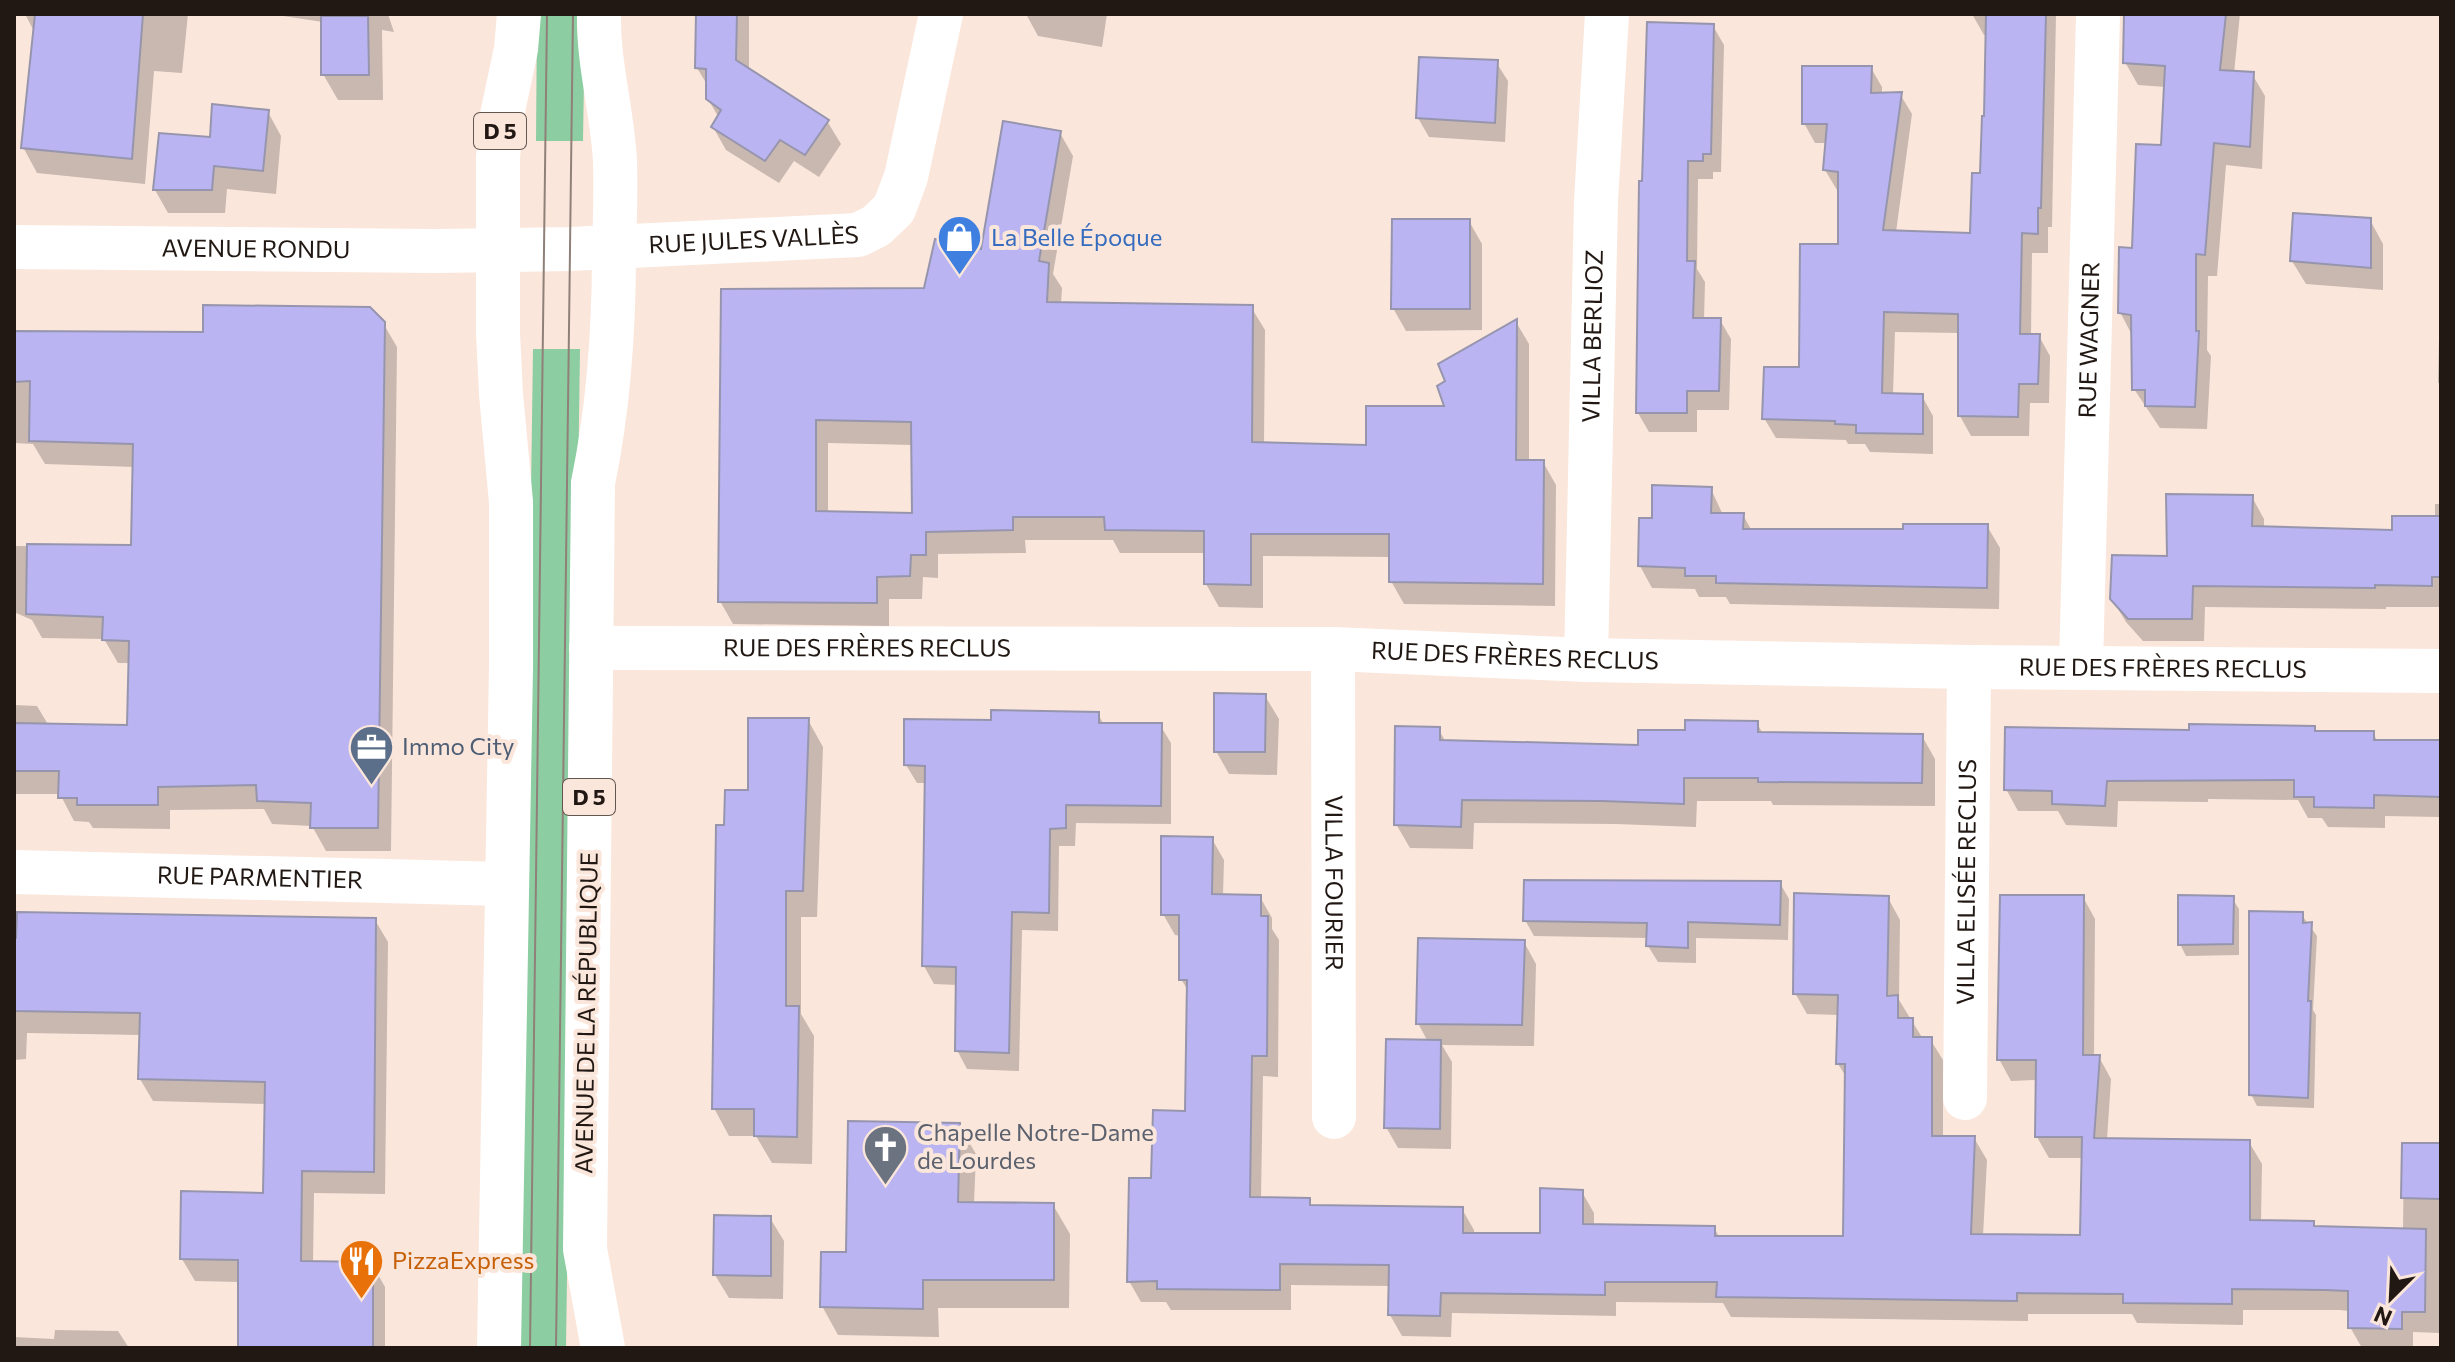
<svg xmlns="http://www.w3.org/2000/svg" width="2455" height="1362" font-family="Commissioner,sans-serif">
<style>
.green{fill:#8dcda2}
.shadow{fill:#0003;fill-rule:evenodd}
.building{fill:#bab5f2;stroke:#9795ad;stroke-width:2;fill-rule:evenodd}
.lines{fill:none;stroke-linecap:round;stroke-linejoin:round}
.minor{stroke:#fff;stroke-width:44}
.major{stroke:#fff;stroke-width:44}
.tram{stroke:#8f8078;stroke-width:2}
.labels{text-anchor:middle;stroke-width:8;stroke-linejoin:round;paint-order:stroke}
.shield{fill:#fbe6db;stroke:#62564f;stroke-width:2}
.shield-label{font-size:22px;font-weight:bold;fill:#211813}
.street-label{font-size:24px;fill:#211813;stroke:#fbe6db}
.shop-label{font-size:24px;fill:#366cbe;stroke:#fbe6db;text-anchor:start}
.service-label{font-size:24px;fill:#4e5e75;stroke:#fbe6db;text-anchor:start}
.worship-label{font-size:24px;fill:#5b616d;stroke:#fbe6db;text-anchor:start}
.food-label{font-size:24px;fill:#c56008;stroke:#fbe6db;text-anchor:start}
</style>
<rect width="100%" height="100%" fill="#fbe6db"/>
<g class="green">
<path d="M537,14H585L583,141H536Z"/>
<path d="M533,349H580L566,1348H519Z"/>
</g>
<g class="shadow">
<path d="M188,14L182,73L154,71L145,184L37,173L23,147L35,33L25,14Z"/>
<path d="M270,14H388L394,32L382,30L383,100H338L323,74V22Z"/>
<path d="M698,14H749V71L827,121L841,144L819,177L794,161L779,183L726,150L713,127L719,118L708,99V86L697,68Z"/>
<path d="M1026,14H1107L1102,47L1038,36Z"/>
<path d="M1972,14H2056L2052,227H2048V253H2032L2031,336H2039L2050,356L2049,403H2030L2029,436H1971L1960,416V333L1895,332L1893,395L1922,396L1933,416V454L1870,452L1865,444H1848L1846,440L1776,438L1764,418L1801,369L1840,246V190H1837L1825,170L1827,143H1815L1804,123L1871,68L1882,87V95L1900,94L1912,114L1896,232L1972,235L1982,176L1988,35H1984Z"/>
<path d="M2126,14H2240L2234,73L2252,74L2265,96L2262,169L2226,165L2217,276H2208L2207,350L2211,356L2207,429L2160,428L2134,389L2132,335L2120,312L2163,147L2166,87L2138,85L2125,62Z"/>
<path d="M1713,26L1724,45L1721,172H1713V179H1698L1697,269L1705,282L1704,320H1720L1731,339L1729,410H1697V432H1649L1638,413L1644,183Z"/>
<path d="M1496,62L1508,81L1505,142L1429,137L1418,118Z"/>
<path d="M268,112L281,136L276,194L227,189L225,213H168L155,190L211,139Z"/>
<path d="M1060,133L1073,156L1053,274L1062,288L1061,304L1251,307L1265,330L1264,444L1368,447L1447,408L1516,322L1529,344V462H1543L1556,485L1555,606L1404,604L1391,581V557L1263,556V608L1219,607L1206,584V553H1120L1113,540H1025L1026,553L938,554V578L923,577L922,599H889V626L733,624L720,601L723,291L925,290L983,251ZM828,443L913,445L914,515L828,514Z"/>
<path d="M2370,220L2383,244V290L2306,284L2292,261Z"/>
<path d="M1469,221L1482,244V330L1406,331L1393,308Z"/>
<path d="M383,323L397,347L391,851H326L312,826L272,824L264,809L170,810V829L93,828L89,822L74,821L60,794H14V705L37,706L49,726L129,727L131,663H118L104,639L42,638L32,620L14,612V546L133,547L135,467L45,464L33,444L14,443V331L205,335Z"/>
<path d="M2439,338H2441V388L2438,382Z"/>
<path d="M1711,489L1723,515H1743L1752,531H1905L1987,526L2000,548L1999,609L1730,604L1726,597H1699L1695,589L1652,588L1640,566L1654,520Z"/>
<path d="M2252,497L2264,519V529L2394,532L2435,518V504H2441V607H2386V609L2205,607L2204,641H2143L2126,622L2112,599Z"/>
<path d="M1265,696L1279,719L1277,775L1229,774L1216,751Z"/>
<path d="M1098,714L1104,725H1160L1171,743V824L1076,823L1075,846H1059L1058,931L1022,930L1019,1071L967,1069L957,1050L958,985L934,984L924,966L926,783H917L906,765L993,722Z"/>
<path d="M808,720L823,747L817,917H801V1014L814,1036L812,1164L772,1163L756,1136H729L714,1108L726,827Z"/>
<path d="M1757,723L1763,734L1922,736L1935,759V806L1773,805L1771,801H1697L1696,827L1616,824L1474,823L1473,849L1410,848L1396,824L1438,729L1446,742L1640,747L1687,732Z"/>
<path d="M2314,728L2316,733H2373L2378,742H2441V817L2385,816V828L2328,827L2322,818H2308L2298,800L2208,799V802L2118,801L2117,827L2066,825L2058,811H2018L2006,789L2191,732Z"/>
<path d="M1212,839L1224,860L1223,896L1260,897L1272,918V929L1279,940L1278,1077L1263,1076L1261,1199L1308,1200L1312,1207L1462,1209L1474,1230V1235H1542L1582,1192L1594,1213V1226L1714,1228L1720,1238H1845L1847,1078L1838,1064L1840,1015L1807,1014L1795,993L1888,898L1900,920L1899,1000L1923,1039H1930L1943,1060V1138H1974L1987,1160L1983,1236L2082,1237L2083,1158H2049L2037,1137V1080L2011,1081L1999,1059L2083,897L2095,919L2094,1057H2099L2111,1079L2107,1140L2249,1142L2262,1164L2261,1222L2313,1223L2316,1228L2403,1230L2404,1145H2441V1333L2413,1332V1348H2362L2350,1327V1311L2339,1310H2243V1325L2137,1323L2132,1314H2028V1321L1731,1317L1723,1303L1616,1302V1316L1452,1313L1451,1337L1402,1336L1390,1315V1286L1291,1285V1310H1171L1166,1302H1141L1129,1281L1153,1180L1187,1113L1189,992L1181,979V936L1175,935L1163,914Z"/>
<path d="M1780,883L1789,899L1788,940L1696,938V963L1658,962L1648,946V938L1534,936L1525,920Z"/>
<path d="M2232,898L2239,909V955L2186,956L2180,944Z"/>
<path d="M14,914L375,920L388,942L385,1194L314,1193L313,1263L372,1264L385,1287V1348H240V1282L195,1281L182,1259L265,1195L267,1104L153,1101L140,1079L141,1035L27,1033L26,1059L14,1060Z"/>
<path d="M2301,914L2317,936L2313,1010L2316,1015L2314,1108L2257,1106L2251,1094Z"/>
<path d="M1524,942L1536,964L1534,1046L1442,1045L1452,1062L1451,1149L1398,1148L1386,1127L1428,1042L1418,1023Z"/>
<path d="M959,1125L976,1154L974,1204L1053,1205L1070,1234L1069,1308H938L939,1337L838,1335L822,1306L848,1254Z"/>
<path d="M770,1218L784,1241L783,1299L729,1298L715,1275Z"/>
<path d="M55,1330L118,1331L129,1348H14V1337L54,1339Z"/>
</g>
<g class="building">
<path d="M35,14H143L132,159L21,148Z"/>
<path d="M696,14H737L736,60L829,120L805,155L780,140L765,161L711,127L721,110L706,99V69L695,68Z"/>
<path d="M1986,14H2046L2041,208H2038V234L2022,233L2020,334H2040L2038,384H2019L2018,417L1958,416V314L1884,312L1882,393L1923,394V434L1856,433V425L1835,424V421L1762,419L1764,367H1799L1800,244H1838V172L1823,170L1827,124H1802V66H1872L1871,93L1902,92L1883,230L1970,233L1972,173H1980L1982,116H1984Z"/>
<path d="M2124,14H2226L2220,70L2254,72L2250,147L2214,143L2205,255L2196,254V331H2199L2195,407L2145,406V390H2132L2131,315L2118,313L2119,247L2132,248L2136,144L2161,145L2165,66L2123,63Z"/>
<path d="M321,16H368L369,75H321Z"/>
<path d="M1647,22L1714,24L1711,154H1703V161H1688L1687,261H1695L1693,318H1721L1719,391H1687V413H1636L1639,181H1642Z"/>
<path d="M1419,57L1498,60L1495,123L1416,118Z"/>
<path d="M212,104L269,110L263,171L214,166L212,190H153L159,133L210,137Z"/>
<path d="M1003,121L1061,131L1039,261L1049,263L1047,302L1253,305L1252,442L1366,445V406H1444L1437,386L1445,381L1438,364L1517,319L1516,460H1544L1543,584L1389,582V534H1251V585L1204,584V531L1105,530L1104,517H1013V530L926,532V555H911L910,576L877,577V603L718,602L721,289L924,288L935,239L981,249ZM816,420L911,422L912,513L816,511Z"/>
<path d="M2293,213L2371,218V268L2290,261Z"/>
<path d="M1392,219H1470V309H1391Z"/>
<path d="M203,305L370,307L385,322L378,828H310L311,803L257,801L256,785L158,787V805H77V798H58L59,771H14V723L127,725L129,641L102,640L103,617L26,614L27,544L131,545L133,444L29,441L30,381L14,382V331L203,332Z"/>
<path d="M1652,485L1712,487L1711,513H1744L1743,529H1903V524H1988L1987,588L1716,583V576H1685V568L1638,566L1639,518H1652Z"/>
<path d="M2166,494L2253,495L2252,526L2392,530V516H2441V577H2432V586L2375,585V588L2193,586L2192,619H2128L2110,599L2112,555L2167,556Z"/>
<path d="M1214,693L1266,694L1265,752H1214Z"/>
<path d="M991,710L1099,712V723H1162L1161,806L1066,805V828L1050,829L1049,913L1012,912L1009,1053L955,1051L956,967L922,966L925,766L904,765V719L991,720Z"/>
<path d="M748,718H809L803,891H786V1006H799L797,1137L754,1136V1109H712L716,825H724L725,790H748Z"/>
<path d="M1685,720L1758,721V732L1923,734L1922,783L1758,782V778H1684V804L1602,801L1462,800L1461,827L1394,825L1395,726L1440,727V740L1638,745V730H1685Z"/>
<path d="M2189,724L2315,726V731H2374V740H2441V797L2374,795V808L2314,807V797H2294V780L2107,781L2105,806L2052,804V791L2004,790L2005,727L2189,730Z"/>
<path d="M1161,836L1213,837L1212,894L1261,895V916H1268L1267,1056H1252L1250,1197L1310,1198V1205L1463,1207V1233H1540V1188L1583,1190V1224L1715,1226V1236H1843L1845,1064H1836L1838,995L1793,994L1794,893L1889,896L1887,996L1898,995V1018H1913V1037H1932V1136H1975L1971,1234L2080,1235L2082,1137H2035L2036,1060H1997L2000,895H2084L2083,1055H2100L2094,1138L2250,1140V1220L2314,1221V1226L2426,1229L2425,1312H2402V1329L2348,1328V1291L2325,1290L2232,1289V1304L2123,1303V1294L2017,1293V1301L1716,1297L1717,1282H1605V1295L1441,1293L1440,1316L1388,1315L1389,1265L1280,1264V1290L1157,1289V1281L1127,1282L1129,1178H1151L1153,1110L1185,1111L1187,980H1179V915H1161Z"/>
<path d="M1524,880L1781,881L1780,925L1688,922V948L1646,946L1647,923L1523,921Z"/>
<path d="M2178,895L2234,896L2233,944L2178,945Z"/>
<path d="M2249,911L2303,912V923L2312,922L2308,1001H2311L2308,1098L2249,1095Z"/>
<path d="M17,912L376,918L374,1172L302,1171L301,1261L373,1262V1348L238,1347V1260L180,1259L181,1191L263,1193L265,1082L138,1079L140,1013L14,1011V938H16Z"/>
<path d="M1418,938L1525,940L1522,1025L1416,1024Z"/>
<path d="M1386,1039L1441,1040L1440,1129L1384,1128Z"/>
<path d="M848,1121L960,1123L958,1202L1054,1203V1280H923V1309L820,1307L821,1252H846Z"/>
<path d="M2402,1143H2441V1199L2401,1198Z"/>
<path d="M714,1215L771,1216V1276L713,1275Z"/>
</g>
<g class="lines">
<g class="minor">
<path id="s1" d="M14,247L434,251L570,249L858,235L876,226L894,209L906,177L941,14"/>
<path id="s2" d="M591,648L1333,649L1586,660L1969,667L2441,671"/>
<path id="s3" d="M1333,649L1334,1117"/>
<path id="s4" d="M1586,660L1596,201L1607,14"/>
<path id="s5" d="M2081,666L2098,14"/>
<path id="s6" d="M14,872L505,884"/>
<path id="s7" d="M1965,1098L1969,667"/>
</g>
<g class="major">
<path d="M599,14C598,63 612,110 615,160C616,190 615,221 614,252C614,330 609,406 593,483L585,1249L603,1348"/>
<path d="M499,1348L511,667V502L501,394L498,333V158L501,120L516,49L519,14"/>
</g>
<g class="tram">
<path d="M530,1348L547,14"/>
<path d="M556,1348L573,14"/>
</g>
</g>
<defs>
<symbol id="shop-pin" viewBox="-11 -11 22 30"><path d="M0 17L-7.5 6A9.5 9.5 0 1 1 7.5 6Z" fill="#3f7fe0" stroke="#fbe6db"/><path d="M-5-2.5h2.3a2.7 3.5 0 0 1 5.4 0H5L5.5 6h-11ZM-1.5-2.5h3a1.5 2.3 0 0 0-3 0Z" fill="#fff"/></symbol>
<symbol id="office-pin" viewBox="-11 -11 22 30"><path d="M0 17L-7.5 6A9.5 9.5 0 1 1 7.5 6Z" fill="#5c6f8a" stroke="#fbe6db"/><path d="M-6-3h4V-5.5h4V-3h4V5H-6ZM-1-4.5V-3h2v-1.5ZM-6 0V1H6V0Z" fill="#fff"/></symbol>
<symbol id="church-pin" viewBox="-11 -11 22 30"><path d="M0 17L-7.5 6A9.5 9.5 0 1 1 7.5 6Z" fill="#6b7280" stroke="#fbe6db"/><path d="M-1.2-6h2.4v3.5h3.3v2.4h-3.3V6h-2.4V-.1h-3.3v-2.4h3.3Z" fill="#fff"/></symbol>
<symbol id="restaurant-pin" viewBox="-11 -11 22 30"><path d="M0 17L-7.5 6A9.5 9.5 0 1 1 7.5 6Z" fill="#e8710a" stroke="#fbe6db"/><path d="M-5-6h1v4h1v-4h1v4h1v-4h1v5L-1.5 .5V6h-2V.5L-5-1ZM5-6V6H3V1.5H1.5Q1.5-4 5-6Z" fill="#fff"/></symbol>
</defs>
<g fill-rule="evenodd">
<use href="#shop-pin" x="934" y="212" width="51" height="69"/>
<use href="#office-pin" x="346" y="722" width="51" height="69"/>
<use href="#church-pin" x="860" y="1122" width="51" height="69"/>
<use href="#restaurant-pin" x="336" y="1236" width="51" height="69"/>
</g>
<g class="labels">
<g class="shield">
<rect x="474" y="113" width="52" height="36" rx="6"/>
<rect x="563" y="779" width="52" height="36" rx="6"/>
</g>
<g class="shield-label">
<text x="500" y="139">D 5</text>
<text x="589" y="805">D 5</text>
</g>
<g class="street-label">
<text dy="8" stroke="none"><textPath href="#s1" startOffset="740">RUE JULES VALLÈS</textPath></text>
<text dy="8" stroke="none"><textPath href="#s1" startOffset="242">AVENUE RONDU</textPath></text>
<text dy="8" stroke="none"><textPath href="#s4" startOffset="324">VILLA BERLIOZ</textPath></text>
<text dy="8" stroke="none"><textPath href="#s5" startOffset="326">RUE WAGNER</textPath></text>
<text dy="8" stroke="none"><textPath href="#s2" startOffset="276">RUE DES FRÈRES RECLUS</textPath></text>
<text dy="8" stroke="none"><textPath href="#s2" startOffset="924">RUE DES FRÈRES RECLUS</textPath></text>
<text dy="8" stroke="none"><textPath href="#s2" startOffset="1572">RUE DES FRÈRES RECLUS</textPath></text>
<text dy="8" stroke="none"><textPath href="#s6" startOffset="246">RUE PARMENTIER</textPath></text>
<text dy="8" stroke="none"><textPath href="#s3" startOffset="234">VILLA FOURIER</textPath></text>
<text dy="8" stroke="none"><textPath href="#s7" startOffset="216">VILLA ELISÉE RECLUS</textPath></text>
<text transform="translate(587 1013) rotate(-89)" y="8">AVENUE DE LA RÉPUBLIQUE</text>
</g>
<g class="shop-label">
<text x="991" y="246">La Belle Époque</text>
</g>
<g class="service-label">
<text x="402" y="755">Immo City</text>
</g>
<g class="worship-label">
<text x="917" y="1141">Chapelle Notre-Dame<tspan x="917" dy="28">de Lourdes</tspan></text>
</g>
<g class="food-label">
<text x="392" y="1269">PizzaExpress</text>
</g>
</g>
<rect width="2455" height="1362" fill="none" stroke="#211813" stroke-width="32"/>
<g transform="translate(2391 1298) rotate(204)" stroke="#fbe6db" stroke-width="6" paint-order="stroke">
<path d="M0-6L14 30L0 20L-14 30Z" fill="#211813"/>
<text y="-12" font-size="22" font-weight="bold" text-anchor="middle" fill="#211813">N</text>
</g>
</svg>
